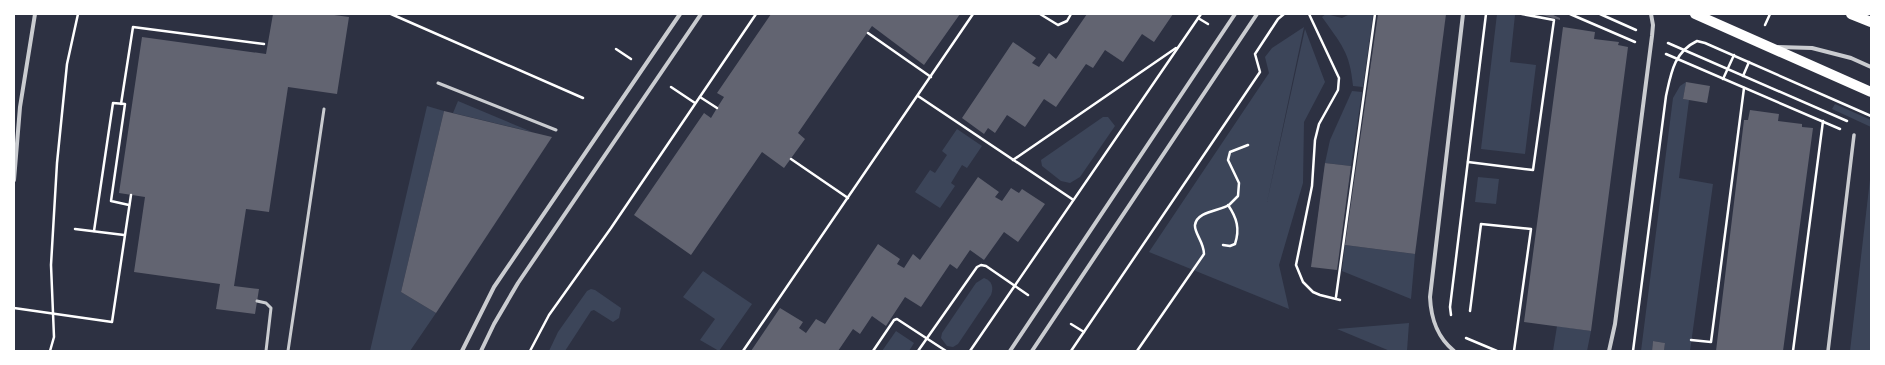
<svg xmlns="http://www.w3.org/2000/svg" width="1885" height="365" font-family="'Varela Round',sans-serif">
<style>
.green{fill:#3c4559}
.building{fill:#626471}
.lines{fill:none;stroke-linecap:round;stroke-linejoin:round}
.path{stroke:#fff;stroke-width:2.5}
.service{stroke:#caccd0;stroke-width:3}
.pedestrian{stroke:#caccd0;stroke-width:3.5}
.minor{stroke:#caccd0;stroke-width:4}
.primary{stroke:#fff;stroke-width:10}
</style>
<rect width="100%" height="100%" fill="#2d3142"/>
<g class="green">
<path d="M1326,14L1342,18L1350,14L1373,15L1363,87L1353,86C1350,52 1341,44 1322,17Z"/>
<path d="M1497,14L1515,15L1510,62L1536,65L1525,154L1481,149Z"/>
<path d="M1304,27L1267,202L1305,29L1325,82L1304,122L1303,183L1279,265L1289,309L1149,252L1269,73L1265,57L1272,48Z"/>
<path d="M1686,82L1683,99L1689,100L1679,178L1713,184L1690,351H1664L1665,343L1653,341L1652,351H1641L1673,98L1680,86Z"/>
<path d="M1352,91L1362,92L1351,166L1325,163L1330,140Z"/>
<path d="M458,101L532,132L453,113Z"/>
<path d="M1835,104L1871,120V127L1832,109Z"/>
<path d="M427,106L444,111L401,292L436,313L410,351H370Z"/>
<path d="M1103,117H1108L1115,126L1080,177L1070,183L1061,181L1042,166L1041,160Z"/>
<path d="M957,129L982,146L967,168L962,165L951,183L955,186L940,208L915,192L930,170L935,173L947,155L942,151Z"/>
<path d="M1871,171V351H1850Z"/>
<path d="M1478,177L1499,179L1496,204L1475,202Z"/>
<path d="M1345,245L1415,254L1411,299L1342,271Z"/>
<path d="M703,271L752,304L719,351L700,340L715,319L683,297Z"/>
<path d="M984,278C992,281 994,287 991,295L958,344L953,347L947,346L941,338L942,333L976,283Z"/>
<path d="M591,289L595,290L621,308L619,318L613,322L594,310L591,311L565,351H549L558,332L587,291Z"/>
<path d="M1409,323L1407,351H1390L1337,329Z"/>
<path d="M1557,326L1591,331L1587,351H1553Z"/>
<path d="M896,331L914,343L909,351H882Z"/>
</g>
<g class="building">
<path d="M273,14H327L349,17L337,94L288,87L269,212L246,209L234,286L259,289L255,314L216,309L220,284L134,272L145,197L119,193L142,37L266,54Z"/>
<path d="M771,14H960L924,65L872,26L798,133L805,139L784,168L762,152L691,255L634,215L704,113L711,118L717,108L724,97L717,93Z"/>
<path d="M1087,14H1173L1154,42L1142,34L1123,62L1105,50L1093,68L1086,64L1056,107L1044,99L1025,127L1007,115L995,133L988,128L984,134L962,118L1013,42L1036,58L1032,63L1039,67L1049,53L1056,59Z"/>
<path d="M1378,14H1446L1415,254L1345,245Z"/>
<path d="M1539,14H1551L1560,18V20Z"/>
<path d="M1563,27L1595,32L1594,39L1619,42L1618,45L1628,47L1591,331L1524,322Z"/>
<path d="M1686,82L1710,86L1707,103L1683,99Z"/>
<path d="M1750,110L1779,114L1778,121L1802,124V127L1813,128L1783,351H1716L1744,120H1748Z"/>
<path d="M444,111L552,137L436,313L401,292Z"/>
<path d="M1325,163L1351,166L1337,270L1311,267Z"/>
<path d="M978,177L999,192L995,197L1002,201L1011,188L1019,193L1022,189L1045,204L1018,242L1004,232L984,260L970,250L957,269L950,264L921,307L905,297L886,326L872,316L860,334L853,329L838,351H751L780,308L803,322L799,328L806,333L816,319L825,324L878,244L900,259L897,264L904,268L913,254L920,260Z"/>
<path d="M1653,341L1665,343L1664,351H1652Z"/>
</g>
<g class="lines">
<g class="path">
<path d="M391,14L583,98"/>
<path d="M1040,14L1058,25L1067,21L1071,14"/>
<path d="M1309,14L1339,78L1338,90L1319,124L1315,140L1312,186L1296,265L1303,282L1313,292L1320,295L1340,300"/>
<path d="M1570,14L1635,42"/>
<path d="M1600,14L1636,30"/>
<path d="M1198,18L1208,24"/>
<path d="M1765,25L1770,14"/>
<path d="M868,33L931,77"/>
<path d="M1668,43L1847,121"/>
<path d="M616,49L631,59"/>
<path d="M1666,54L1840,129"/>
<path d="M1743,76L1749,62"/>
<path d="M1723,79L1734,55"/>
<path d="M671,87L695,103"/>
<path d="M918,96L1072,199"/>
<path d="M700,97L717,108"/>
<path d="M121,104L133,27L264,44"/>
<path d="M791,159L848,198"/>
<path d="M1013,160L1176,48"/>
<path d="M1468,162L1533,170L1554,20L1522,14"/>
<path d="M75,229L124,235"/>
<path d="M94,231L113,103L125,104L111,201L129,205"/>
<path d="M1223,245L1230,246L1235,244C1240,229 1237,218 1228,205"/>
<path d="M1336,297L1375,14"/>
<path d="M14,308L112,322L131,195"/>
<path d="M1470,311L1481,224L1531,229L1514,351"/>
<path d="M1451,315L1450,307L1486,14"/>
<path d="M1071,324L1084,332"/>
<path d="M1466,338L1497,351"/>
<path d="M1691,340L1711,342L1744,88"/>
<path d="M50,351L54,337L51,265L57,163L67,64L78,14"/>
<path d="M530,351L549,315L611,228L756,14"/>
<path d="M743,351L973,14"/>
<path d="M873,351L894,320L897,319L946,351"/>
<path d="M918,351L977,267L981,265L986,266L1028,295"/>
<path d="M970,351L1201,14"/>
<path d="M1071,351L1260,72L1255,54L1278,19L1284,14"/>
<path d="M1137,351L1204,254C1204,242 1194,233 1195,225C1197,211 1220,211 1229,205C1232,202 1235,199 1238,196L1239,183L1228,160L1230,152L1248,145"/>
<path d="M1633,351L1666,96C1671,73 1674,52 1697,41L1705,43L1871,116"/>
<path d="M1793,351L1823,121"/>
</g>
<g class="service">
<path d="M438,83L556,130"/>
<path d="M257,301L266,303L271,308L266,351"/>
<path d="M288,351L324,109"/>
</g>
<path class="pedestrian" d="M1828,351L1854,135"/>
<g class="minor">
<path d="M1778,47L1812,48L1851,58L1871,67"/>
<path d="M14,180L20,107L35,14"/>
<path d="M462,351L494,287L680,14"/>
<path d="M481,351L494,324L518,283L701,14"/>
<path d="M1010,351L1235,14"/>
<path d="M1032,351L1257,14"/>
<path d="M1454,351C1437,337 1431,319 1430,297L1463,14"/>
<path d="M1609,351L1615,324L1652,36L1653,25L1651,14"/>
</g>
<g class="primary">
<path d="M1695,14L1871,92"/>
<path d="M1851,14L1871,22"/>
</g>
</g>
<rect width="1885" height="365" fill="none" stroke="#ffffff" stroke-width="30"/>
</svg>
